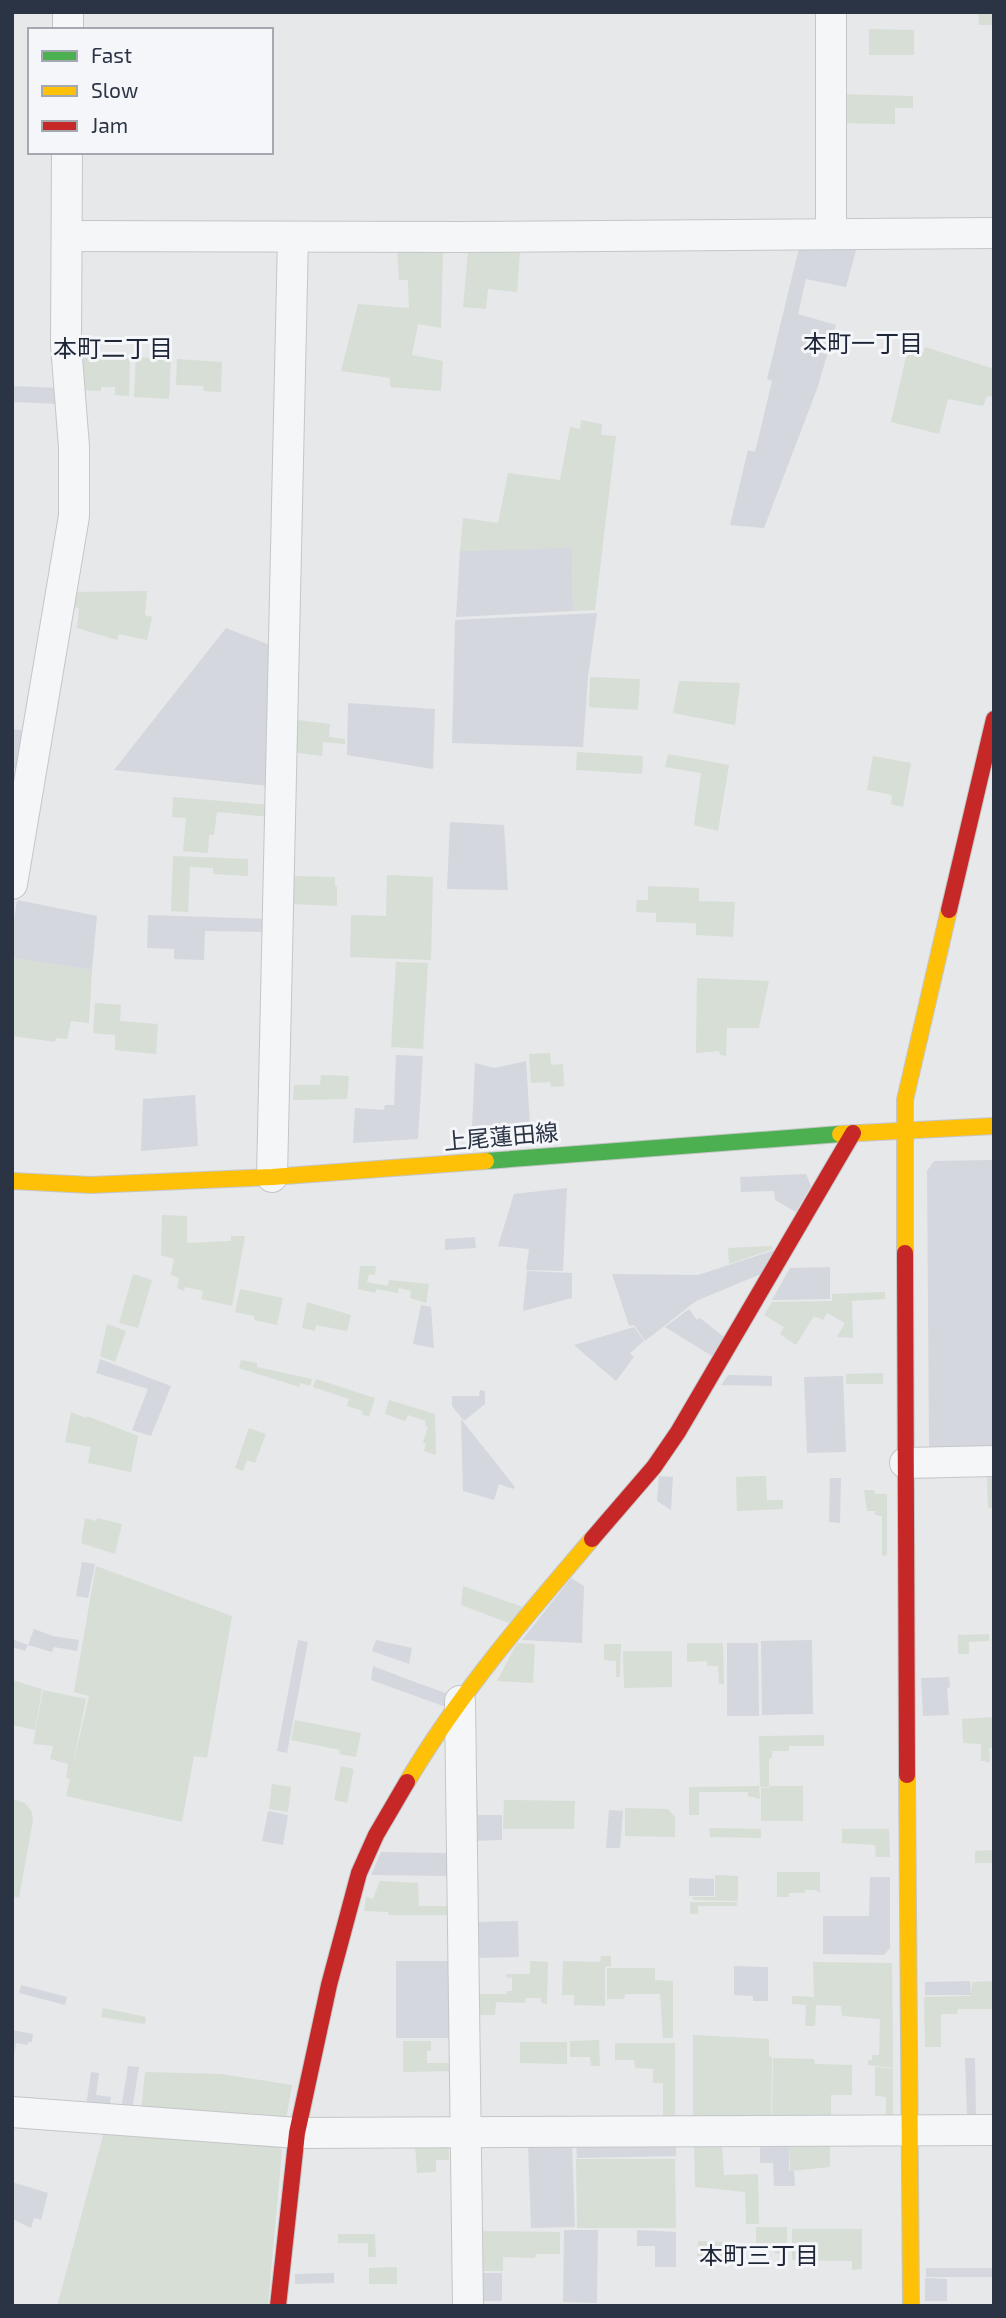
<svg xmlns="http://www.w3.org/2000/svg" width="1006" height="2318" font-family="'Exo 2','Noto Sans JP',sans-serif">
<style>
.built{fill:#d4d7dd}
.green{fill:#d6ded6}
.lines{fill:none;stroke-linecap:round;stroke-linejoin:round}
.street-casing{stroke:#c4c6c8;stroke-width:32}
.fast-casing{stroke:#c4c6c8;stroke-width:18}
.slow-casing{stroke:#c4c6c8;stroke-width:18}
.jam-casing{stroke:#c4c6c8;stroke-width:18}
.street{stroke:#f5f6f7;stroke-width:30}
.fast{stroke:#4caf50;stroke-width:16}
.slow{stroke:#ffc107;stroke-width:16}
.jam{stroke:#c62828;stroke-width:16}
.labels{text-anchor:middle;stroke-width:6;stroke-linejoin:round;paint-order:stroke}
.street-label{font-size:23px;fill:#2b3445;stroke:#f4f6f9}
.neighbourhood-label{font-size:24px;fill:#1d2536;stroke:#f4f6f9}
</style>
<rect width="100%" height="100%" fill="#e6e8ea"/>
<g class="built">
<path d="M800,244L857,247L846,287L806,279L798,314L836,325L817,389L764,528L730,525L748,450L755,452L772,381L767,379Z"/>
<path d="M12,386L59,388L58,404L12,402Z"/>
<path d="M572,547L573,611L456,617L460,551Z"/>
<path d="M597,613L588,677L583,747L452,743L455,620Z"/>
<path d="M226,628L275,647L268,786L114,770Z"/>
<path d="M348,703L435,709L433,769L347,755Z"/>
<path d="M12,729L28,731L20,769L12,768Z"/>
<path d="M450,822L504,825L508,890L447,889Z"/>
<path d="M17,900L97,916L92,970L12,958V933Z"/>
<path d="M148,915L269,919V932L205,931L204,960L174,959V949L147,948Z"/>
<path d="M396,1055L423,1056L418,1139L353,1143L355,1108L384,1110L385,1105H394Z"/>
<path d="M526,1061L530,1124L472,1128L475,1063L494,1068Z"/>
<path d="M195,1095L198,1146L141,1151L143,1099Z"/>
<path d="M994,1160V1452L938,1454L929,1447L927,1171L934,1161Z"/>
<path d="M806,1174L811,1186L796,1212L775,1200L774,1191L741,1192L740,1177Z"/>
<path d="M567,1188L563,1271L526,1270L529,1249L498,1246L514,1194Z"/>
<path d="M475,1237L476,1248L445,1250V1239Z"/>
<path d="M775,1250L761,1274L696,1301L645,1341L634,1325L629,1326L612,1274L698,1275Z"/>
<path d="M830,1267V1299L772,1300L790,1268Z"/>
<path d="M527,1271L572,1273V1298L523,1311Z"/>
<path d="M421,1305L431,1307L434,1348L413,1344Z"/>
<path d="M689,1309L697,1320L700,1318L724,1337L712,1356L665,1327Z"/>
<path d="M634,1327L644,1341L630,1353L634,1357L616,1381L574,1345Z"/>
<path d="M100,1359L171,1386L151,1436L132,1430L148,1389L96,1373Z"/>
<path d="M728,1375L772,1376V1386L721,1385Z"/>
<path d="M843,1376L846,1452L807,1453L804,1377Z"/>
<path d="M480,1390L485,1391V1404L464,1421L452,1406V1396H479Z"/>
<path d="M461,1419L515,1487L513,1489L499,1484L494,1500L463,1491Z"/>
<path d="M659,1476L673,1477L671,1510L657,1501Z"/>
<path d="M830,1478H841L840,1523L829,1522Z"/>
<path d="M82,1562L95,1564L88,1598L76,1596Z"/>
<path d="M571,1578L584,1586L582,1643L522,1640Z"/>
<path d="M34,1629L53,1636L79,1640L77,1651L54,1647L52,1652L28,1645L25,1651L12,1647V1639L28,1645Z"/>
<path d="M298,1640L308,1642L287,1753L277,1751Z"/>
<path d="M376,1640L412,1648L409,1664L372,1651Z"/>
<path d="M812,1640L813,1714L762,1715L761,1641Z"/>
<path d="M727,1643H758L759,1716H727Z"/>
<path d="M373,1666L412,1681L454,1696L446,1707L371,1680Z"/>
<path d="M949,1677L950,1687L947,1688L949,1715L923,1716L921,1678Z"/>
<path d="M470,1802H478V1815H502V1840L471,1841Z"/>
<path d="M609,1810L623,1811L620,1848H606Z"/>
<path d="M268,1811L288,1815L283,1845L262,1841Z"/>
<path d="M381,1852L447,1853V1876L371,1875Z"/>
<path d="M870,1877H890V1948L884,1955L823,1954V1916H869Z"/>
<path d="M689,1878L714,1879V1896H689Z"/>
<path d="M518,1921L519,1957L475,1958V1922Z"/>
<path d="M396,1961H450L451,2038H396Z"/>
<path d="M734,1966L768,1967V2001H753V1996L734,1995Z"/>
<path d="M970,1981L971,1995H925V1982Z"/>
<path d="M21,1985L67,1997L65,2005L19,1993Z"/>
<path d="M12,2030L33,2034L32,2042H28V2045L16,2043L13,2061Z"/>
<path d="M965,2058H975L976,2117H967Z"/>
<path d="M128,2066L139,2067L132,2110L121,2109Z"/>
<path d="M91,2072L99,2073L96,2095L111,2097L109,2110L86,2106Z"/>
<path d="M676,2140V2156L577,2158L576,2142Z"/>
<path d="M789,2142V2171H794L795,2186H774L773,2163H760V2143Z"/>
<path d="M528,2144H572L575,2227L531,2228Z"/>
<path d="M12,2182L48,2193L41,2220L34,2218L31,2228L12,2219Z"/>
<path d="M564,2230H598L597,2303L563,2302Z"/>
<path d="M637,2230L676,2232V2267H655V2246H637Z"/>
<rect x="926" y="2268" width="68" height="9"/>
<path d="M334,2273V2283L295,2284V2274Z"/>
<rect x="479" y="2273" width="23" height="28"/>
<path d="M925,2278L947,2279V2301H925Z"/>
</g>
<g class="green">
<path d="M978,12H994V25H979Z"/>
<path d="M869,29L914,30V55H869Z"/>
<path d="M837,94L913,96V108H895V124L837,123Z"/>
<path d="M397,247L443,253L441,328L418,324L412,355L443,361L441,391L390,387V378L341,371L358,304L409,308L408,280H399Z"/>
<path d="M472,249L520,253L517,292L488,289L486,309L463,307L468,252H472Z"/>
<path d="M925,347L994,369V397L987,396L983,406L948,399L939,434L891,422L908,348L923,353Z"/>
<path d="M82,357L130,358L129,396L115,395V387H101V391L82,390Z"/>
<path d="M136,357L171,360L169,399L134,397Z"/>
<path d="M177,359L222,362L221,392L204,391L203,386L176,385Z"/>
<path d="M581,420L602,424L601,435L616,436L595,610L573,611L572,548L460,551L463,518L498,523L508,473L560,480L570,427L580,429Z"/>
<path d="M147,591L145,615L152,617L147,640L119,634L117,640L77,628L79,608L67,606L69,592Z"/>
<path d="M590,677L640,679L638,710L589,707Z"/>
<path d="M679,681L740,683L735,725L673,713Z"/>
<path d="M290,719L330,724L329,737L345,739V744L323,742L322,756L291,752Z"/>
<path d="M577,752L643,756L642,774L576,770Z"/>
<path d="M668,754L729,765L718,831L694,825L701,773L665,767Z"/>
<path d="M873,756L911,763L903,807L891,804L892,795L867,790Z"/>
<path d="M173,797L270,805L269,817L217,812L214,835H209L208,853L183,851L186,818L172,817Z"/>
<path d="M173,856L248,859V876L213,874V868L190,867L188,912L171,911Z"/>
<path d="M387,875L433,877L431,960L350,957L351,915L386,916Z"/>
<path d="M292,876L335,877V886H337V906L291,904Z"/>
<path d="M648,886L699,888V901L735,902L733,937L696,935V923L656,922V913L636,912L637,900H648Z"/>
<path d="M12,958L92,970L89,1023L71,1021L67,1039L56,1038L55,1042L12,1036Z"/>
<path d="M396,962L428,963L423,1049L391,1047Z"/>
<path d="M697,978L769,981L759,1028H727L726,1056L720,1055L719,1051L696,1053Z"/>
<path d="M95,1003L121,1005L120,1021L158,1024L156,1054L115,1050V1035L93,1033Z"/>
<path d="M550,1053L551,1065L563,1064L564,1086L551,1087L550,1082L531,1083L529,1054Z"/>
<path d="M321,1075L349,1076L347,1099L293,1100L294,1085H320Z"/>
<path d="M162,1215L187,1216V1243L231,1241V1236H245L232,1306L201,1299L203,1291L185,1287L184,1291L177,1288L179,1278L171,1275L174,1259L161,1255Z"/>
<path d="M772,1246L773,1249L729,1264L728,1248Z"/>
<path d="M360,1266H376L375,1275L369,1274L367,1282L388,1286L389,1280L429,1284L426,1303L410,1298L411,1291L399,1288L398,1293L377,1289L375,1293L358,1289Z"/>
<path d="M133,1274L152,1280L138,1328L119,1323Z"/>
<path d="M240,1289L283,1298L277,1325L254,1320V1316L235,1312Z"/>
<path d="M885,1292V1299L852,1301L853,1338L837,1337L845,1323L827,1313L823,1320L814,1316L796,1345L780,1334L784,1327L764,1315L772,1302L832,1301V1294Z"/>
<path d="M307,1302L351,1315L347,1331L316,1325L315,1331L302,1328Z"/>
<path d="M107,1324L126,1331L115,1362L100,1356Z"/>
<path d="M241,1360L257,1363V1367L312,1379L310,1386L300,1383L299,1387L239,1368Z"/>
<path d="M883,1373V1384H846V1374Z"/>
<path d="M316,1379L375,1398L369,1417L362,1414L363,1411L347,1406L349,1399L313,1387Z"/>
<path d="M389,1400L435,1414L436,1455L424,1451L426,1444L423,1442L428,1427L425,1425L426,1421L408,1415L405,1421L385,1414Z"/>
<path d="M71,1412L86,1418L87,1416L138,1436L131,1472L88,1463L91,1447L65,1442Z"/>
<path d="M249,1428L266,1434L255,1463L247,1460L243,1471L235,1468Z"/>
<path d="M987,1472H994V1508H988Z"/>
<path d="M766,1476L767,1500H783V1509L737,1511L736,1477Z"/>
<path d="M864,1490H874L875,1494H887V1555L882,1556V1516L875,1515V1511H867Z"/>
<path d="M85,1518L96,1521L97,1518L122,1524L115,1554L81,1543Z"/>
<path d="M96,1566L232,1616L207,1758L194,1756L182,1822L66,1796L70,1779L66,1778L68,1764L50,1759L53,1746L33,1744L43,1690L86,1699L72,1769L89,1696L74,1692Z"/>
<path d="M463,1586L523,1607L509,1623L461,1605Z"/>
<path d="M989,1634V1641L969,1642V1654H958V1635Z"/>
<path d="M517,1643L535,1644L533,1683L497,1681Z"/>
<path d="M687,1643H723L724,1684H719L718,1666H707V1661L687,1662Z"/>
<path d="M604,1644H621L620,1677H616V1661L604,1660Z"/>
<path d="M623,1651H672V1687L624,1688Z"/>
<path d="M12,1680L42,1689L35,1730L12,1725Z"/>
<path d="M994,1717V1747L989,1748L990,1762L986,1763V1761H981V1744L963,1743L962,1719Z"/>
<path d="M295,1720L361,1733L356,1757L339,1754L340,1750L291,1740Z"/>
<path d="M824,1735V1746H789V1751H772V1758L769,1759V1786H803V1821H761V1788H770V1787H759L760,1799L748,1796V1792H699V1815H689V1787L760,1786L759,1736Z"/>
<path d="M341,1766L354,1769L347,1803L334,1800Z"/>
<path d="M272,1784L291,1787L288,1812L269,1809Z"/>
<path d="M12,1799L25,1803L32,1812L33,1820L19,1898L12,1896Z"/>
<path d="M504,1800L575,1801L574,1829H503Z"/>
<path d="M625,1808L668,1809L675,1817V1837L625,1836Z"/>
<path d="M709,1828L761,1829V1838L710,1837Z"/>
<path d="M842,1829H889L890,1857H876L875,1845L842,1843Z"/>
<path d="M994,1850V1863H975V1851Z"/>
<path d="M777,1872H820V1893L816,1890H805V1893H789V1897H777Z"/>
<path d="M715,1875L738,1876V1901L693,1900V1897H715Z"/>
<path d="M380,1881L418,1883L419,1906H448V1915H389L388,1912L364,1911L366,1897L373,1899Z"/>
<path d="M690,1902H737V1906H698V1914H690Z"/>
<path d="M601,1956H611V1966L605,1967V2006L574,2005V1995H562L563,1961L600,1962Z"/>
<path d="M530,1961L548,1962L547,2004L541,2003V1998H526L525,2003L496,2002L495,2015H477V1994H506L507,1991H512V1978L506,1977V1974H530Z"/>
<path d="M813,1962L892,1963L893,2068L868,2065V2060H872V2055H879L880,2019L842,2016L841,2006L816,2005L815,2026H805L806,2005L792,2004V1996L814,1997Z"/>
<path d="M607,1968H655V1980L673,1981V2038H663L660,1994H625L624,1999H607Z"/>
<path d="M994,1981V2009H958L957,2014H941V2047H925L924,1997L971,1996L972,1982Z"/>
<path d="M103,2008L146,2017L145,2024L101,2017Z"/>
<path d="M693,2035L769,2039V2056L772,2057L771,2119L693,2122Z"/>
<path d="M599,2040L600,2066H591L590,2057H570V2041Z"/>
<path d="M403,2041H431V2051H427V2063H453V2071L403,2072Z"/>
<path d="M520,2042H567V2064L520,2063Z"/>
<path d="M615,2043H675V2118H663V2083H653V2069L635,2068L634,2060H615Z"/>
<path d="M773,2058L814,2059L815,2064L852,2065V2095H831V2119H772Z"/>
<path d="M875,2067L893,2069V2118H886V2097L875,2096Z"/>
<path d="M145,2072L221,2074L292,2085L286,2120L141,2111Z"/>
<path d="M105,2128L274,2142L282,2150L268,2306H57Z"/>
<path d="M694,2141L722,2146L724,2175L758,2174L759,2224H746L745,2192L695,2187Z"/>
<path d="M830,2141V2167L790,2171L789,2142Z"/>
<path d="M449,2143V2160H436V2172L417,2173L415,2145Z"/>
<path d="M576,2159H675L676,2228H577Z"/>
<path d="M756,2227H787V2256L775,2253L774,2249H769V2246H756Z"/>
<path d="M792,2229H862V2269L852,2270V2261L792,2260Z"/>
<path d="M479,2231L560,2232V2254H536L535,2258L503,2257V2271H479Z"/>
<path d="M338,2234H375L376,2257H368V2243H338Z"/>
<path d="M698,2241L726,2242L725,2257L697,2256Z"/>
<path d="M397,2267V2284H369V2268Z"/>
</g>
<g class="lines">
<defs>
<g id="street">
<path d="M831,12V234"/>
<path d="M68,30V12"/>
<path d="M67,236L460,237L994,233"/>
<path d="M12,884L74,516V447L66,345L67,152"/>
<path d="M272,1177L293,237"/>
<path d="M905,1463L994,1461"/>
<path d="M460,1701L468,2306"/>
<path d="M12,2112L297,2133L994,2130"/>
</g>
<path id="fast" d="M486,1161L840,1134"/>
<g id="slow">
<path d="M840,1134L994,1126"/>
<path d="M12,1181L91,1185L272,1177L486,1161"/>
<path d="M905,1253V1100L949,910"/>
<path d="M907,1775L911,2306"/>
<path d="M407,1782C459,1694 526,1616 592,1539"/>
</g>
<g id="jam">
<path d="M949,910L994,719"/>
<path d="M905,1253L907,1775"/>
<path d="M592,1539L654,1467L678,1432L853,1133"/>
<path d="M278,2306L297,2133L329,1985L359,1873L376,1835L407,1782"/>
</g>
</defs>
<use href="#street" class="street-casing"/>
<use href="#fast" class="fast-casing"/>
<use href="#slow" class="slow-casing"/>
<use href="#jam" class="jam-casing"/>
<use href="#street" class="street"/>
<use href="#fast" class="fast"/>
<use href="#slow" class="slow"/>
<use href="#jam" class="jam"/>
</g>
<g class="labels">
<g class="street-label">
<text transform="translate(501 1137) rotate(-5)" y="8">上尾蓮田線</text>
</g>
<g class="neighbourhood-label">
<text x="863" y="352">本町一丁目</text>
<text x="113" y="357">本町二丁目</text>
<text x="759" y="2264">本町三丁目</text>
</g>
</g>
<rect width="1006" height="2318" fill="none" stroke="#2b3445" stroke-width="28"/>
<rect x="28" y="28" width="245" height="126" fill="#f4f6f9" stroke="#a4a8b1" stroke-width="2"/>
<rect x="42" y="51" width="35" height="10" fill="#4caf50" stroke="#a4a8b1" stroke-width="2"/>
<text x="91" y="63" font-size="21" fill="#2b3445">Fast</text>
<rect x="42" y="86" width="35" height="10" fill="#ffc107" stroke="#a4a8b1" stroke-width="2"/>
<text x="91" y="98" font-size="21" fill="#2b3445">Slow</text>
<rect x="42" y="121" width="35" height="10" fill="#c62828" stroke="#a4a8b1" stroke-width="2"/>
<text x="91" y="133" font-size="21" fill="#2b3445">Jam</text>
</svg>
